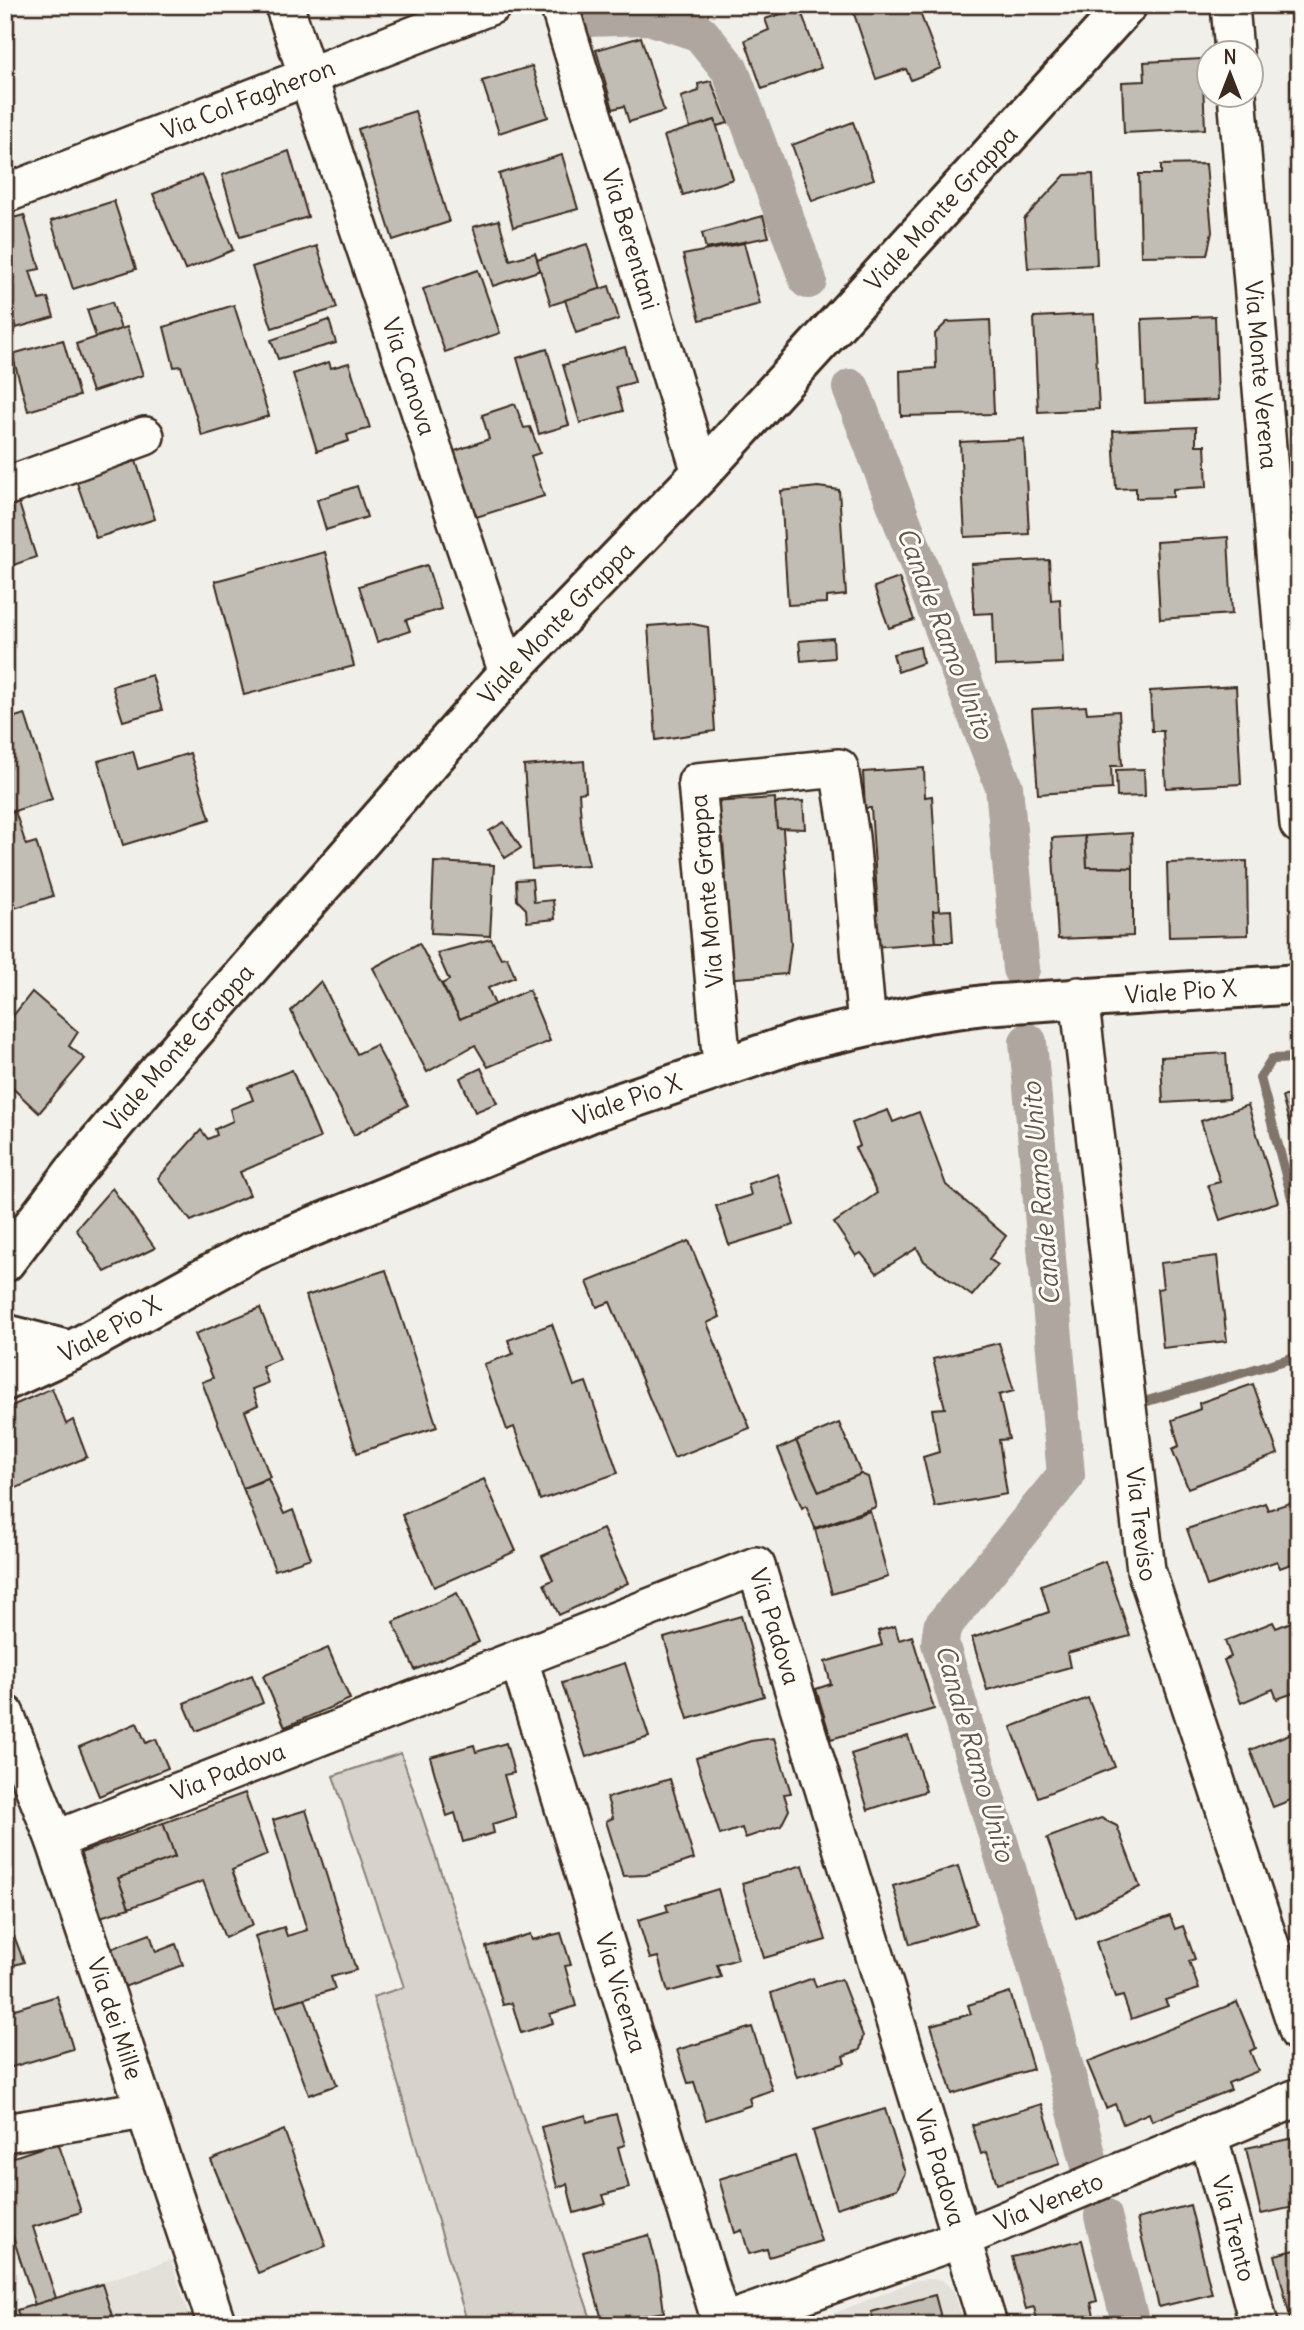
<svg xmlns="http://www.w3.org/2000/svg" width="1304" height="2330" font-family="Delius,sans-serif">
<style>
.built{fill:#e3e0da}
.green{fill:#d7d2cc;stroke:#897e75;stroke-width:2}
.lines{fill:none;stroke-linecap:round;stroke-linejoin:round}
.stream{stroke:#80746b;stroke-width:10}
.canal{stroke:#aea69f;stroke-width:38}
.building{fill:#c1bcb4;stroke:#3b2a1e;stroke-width:2}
.street-casing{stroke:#3b2a1e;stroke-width:42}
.secondary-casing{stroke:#3b2a1e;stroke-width:44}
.street{stroke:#fdfcf7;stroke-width:37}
.secondary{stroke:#fdfcf7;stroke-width:38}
.labels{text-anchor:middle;stroke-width:6;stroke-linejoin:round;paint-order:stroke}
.street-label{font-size:24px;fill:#3b2a1e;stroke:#fdfcf7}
.water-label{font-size:26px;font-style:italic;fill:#63554b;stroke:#fdfcf7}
</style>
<rect width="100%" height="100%" fill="#f1efea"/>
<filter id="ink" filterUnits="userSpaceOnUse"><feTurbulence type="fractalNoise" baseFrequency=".0143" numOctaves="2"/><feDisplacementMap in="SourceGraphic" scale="14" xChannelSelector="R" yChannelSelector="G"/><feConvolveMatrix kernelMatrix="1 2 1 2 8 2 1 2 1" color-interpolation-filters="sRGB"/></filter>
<g filter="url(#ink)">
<g class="built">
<path d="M171,2260L192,2325H5V2313Z"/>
<path d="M932,2279L942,2280L954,2291L964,2325H806L916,2280Z"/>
</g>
<path class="green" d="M401,1753L593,2325H468L373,1997L404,1987L333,1776Z"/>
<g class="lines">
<g class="stream">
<path d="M1299,1058L1272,1059L1260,1078L1299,1224"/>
<path d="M1144,1402L1299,1356"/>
</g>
<g class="canal">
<path d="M586,18L649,16L700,33L730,70L808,280"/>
<path d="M851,388L1004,787L1021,969"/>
<path d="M1028,1042L1066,1475L942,1627L940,1643L1057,2037L1089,2162"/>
<path d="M1103,2216L1131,2325"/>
</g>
</g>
<g class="building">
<path d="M809,5H842L812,14Z"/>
<path d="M851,5H917L941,68L911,80L906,69L876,79Z"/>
<path d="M800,8L821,68L762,89L745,40L769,30L765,19Z"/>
<path d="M1299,31V125H1293L1289,32Z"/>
<path d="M641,37L664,111L629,122L624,106L613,109L596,50Z"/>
<path d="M1202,59L1205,129L1124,133L1122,82L1145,81L1144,62Z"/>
<path d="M532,66L548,117L499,133L482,81Z"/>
<path d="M711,81L728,123L717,126L715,120L690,128L681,97L699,91L698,84Z"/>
<path d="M415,111L449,222L393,240L358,129Z"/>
<path d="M715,120L733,179L683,195L664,136Z"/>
<path d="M853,122L874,179L812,201L792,145Z"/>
<path d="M289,151L308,217L240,237L222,175Z"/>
<path d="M562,155L578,209L513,227L499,174Z"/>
<path d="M1206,164L1212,232L1207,255L1141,256L1139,174H1161V165Z"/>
<path d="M202,174L233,250L185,270L153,194Z"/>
<path d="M1093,174L1097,265L1028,268L1024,219L1065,175Z"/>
<path d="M114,201L136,269L73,289L51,221Z"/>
<path d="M24,215L40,269L30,271L39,300L48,298L54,317L16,328L5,292V220Z"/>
<path d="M763,216L769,237L706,249L702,233Z"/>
<path d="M499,220L510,260L535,253L541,270L493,286L473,227Z"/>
<path d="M744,243L760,304L700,320L683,255Z"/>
<path d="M587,244L601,289L551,305L537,260Z"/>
<path d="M317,246L337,308L272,328L252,267Z"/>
<path d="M478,270L500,333L445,352L423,289Z"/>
<path d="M609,286L619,319L576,333L565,300Z"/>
<path d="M112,302L121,329L96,337L87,310Z"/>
<path d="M234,305L269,416L202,436L181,366L174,367L164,327Z"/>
<path d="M10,307L16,328L5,332V309Z"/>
<path d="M1094,314L1099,409L1038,412L1034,317Z"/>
<path d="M1215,316L1218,400L1145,403L1142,319Z"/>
<path d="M329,320L336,343L278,359L271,340Z"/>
<path d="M990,320L994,414L901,416L900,371L936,368L935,334L947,322Z"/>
<path d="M127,327L143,375L92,392L76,344Z"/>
<path d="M63,340L79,396L28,411L12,354Z"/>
<path d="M625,347L635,382L616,387L623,411L580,423L563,365Z"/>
<path d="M547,349L569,425L539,434L517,358Z"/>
<path d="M329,362L331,368L349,363L370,428L347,435L349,441L317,451L293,374Z"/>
<path d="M515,404L524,428L530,427L540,453L531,456L544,496L473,518L452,452L489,439L482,415Z"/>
<path d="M1196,427V445H1205L1207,487L1173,489V497L1136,498V488L1116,489L1113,431Z"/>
<path d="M1024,439L1029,534L965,537L960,442Z"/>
<path d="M136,461L155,519L96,538L76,480Z"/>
<path d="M357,486L367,517L326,530L317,500Z"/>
<path d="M818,487L839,490L846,595L827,597V603L788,605L781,491Z"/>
<path d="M18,500L36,557L5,568V504Z"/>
<path d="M1228,537L1232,614L1160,619L1156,542Z"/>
<path d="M325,552L354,666L244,695L215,581Z"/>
<path d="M1049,560L1051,600L1060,599L1063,663L995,666L993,613L974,614L971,564Z"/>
<path d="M427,565L441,609L406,620L410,631L377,642L359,586Z"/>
<path d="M899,578L914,620L889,628L874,587Z"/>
<path d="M688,623L708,627L715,731L656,740L648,626Z"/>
<path d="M833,638L834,658L801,661L799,641Z"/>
<path d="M920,647L923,663L898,672L893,654Z"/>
<path d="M152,675L162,710L123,721L112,686Z"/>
<path d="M1236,686L1241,784L1166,788L1163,731H1152L1150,691Z"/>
<path d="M1086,706L1087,713L1119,711L1122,766H1111L1112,789L1038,794L1032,709Z"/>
<path d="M25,714L52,799L5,814V720Z"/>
<path d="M133,751L138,769L190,753L210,819L123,845L98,761Z"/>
<path d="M584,761L586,792L579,793L582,833L589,865L532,869L524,766Z"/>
<path d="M924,768L925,797L932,796L939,911H933L936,942L874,947L872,911L878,910L871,808H865L863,772Z"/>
<path d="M1144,769L1145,796L1117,797L1116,770Z"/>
<path d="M775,798L777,828L783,827V830L791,944L787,974L724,979L721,941L730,940L723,839L715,840L712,802Z"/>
<path d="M803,801L805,829L777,828L775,803Z"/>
<path d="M15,811L26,845L36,842L53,896L5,911V814Z"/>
<path d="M504,822L521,848L505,858L489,831Z"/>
<path d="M1132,833L1133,868L1087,867L1085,836Z"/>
<path d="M1085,836L1087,867L1133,868V936L1058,939L1052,838Z"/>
<path d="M1247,861L1248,935L1169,937L1167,863Z"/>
<path d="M434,862L494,865L490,936L431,933Z"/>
<path d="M532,879L534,902L553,900L555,919L527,922L526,909L517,900L516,880Z"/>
<path d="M951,910L953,942H936L933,911Z"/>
<path d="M491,939L501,958L507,957L515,977L488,988L495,1005L460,1019L442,984L449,980L437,953Z"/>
<path d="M419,943L460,1019L529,990L550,1041L488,1067L475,1045L427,1072L373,968Z"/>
<path d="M321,981L357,1054L376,1045L408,1105L354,1135L291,1011Z"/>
<path d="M32,992L78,1032L69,1046L85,1059L39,1113L5,1081V1026Z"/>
<path d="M1226,1053L1229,1099L1163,1103L1161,1057Z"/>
<path d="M481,1068L497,1103L475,1112L460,1078Z"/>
<path d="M292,1070L320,1138L240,1172L250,1195L191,1221L158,1178L201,1130L208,1139L217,1135L215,1129L233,1121L230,1109L253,1100L248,1087Z"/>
<path d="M1299,1092V1158L1282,1097Z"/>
<path d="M1248,1105L1278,1202L1220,1220L1208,1185L1220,1182L1201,1121Z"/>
<path d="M888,1110L893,1122L919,1112L946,1185L1006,1236L989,1259L998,1265L972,1296L924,1261L917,1248L877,1273L861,1253L856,1256L834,1223L877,1193L855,1148L860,1146L852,1123Z"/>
<path d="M778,1174L794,1225L729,1245L716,1206L751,1195L748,1184Z"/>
<path d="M112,1188L155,1248L105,1272L76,1229Z"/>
<path d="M689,1241L720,1317L707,1323L750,1428L674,1458L610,1302L597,1307L587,1282Z"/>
<path d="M1217,1256L1227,1341L1163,1348L1157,1289L1163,1288L1160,1263Z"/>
<path d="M386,1270L437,1427L357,1453L306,1296Z"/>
<path d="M260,1308L280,1359L262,1366L268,1383L252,1389L258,1405L245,1411L270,1477L243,1488L202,1382L213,1378L195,1334Z"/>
<path d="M552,1324L574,1386L586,1382L618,1473L540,1500L514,1427L507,1430L484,1364L513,1354L508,1340Z"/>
<path d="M999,1343L1014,1391L999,1395L1009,1439L999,1440L1007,1494L935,1507L923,1457L939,1452L932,1409L945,1408L933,1359Z"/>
<path d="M1253,1384L1278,1454L1188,1488L1172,1449L1179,1446L1172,1420L1200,1409L1199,1403Z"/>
<path d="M52,1388L66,1424L73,1420L87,1457L5,1493V1409Z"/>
<path d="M839,1423L861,1474L819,1492L796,1441Z"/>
<path d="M796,1441L819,1492L861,1474L868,1477L876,1507L815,1528L806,1505L802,1508L778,1449Z"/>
<path d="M268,1479L284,1514L293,1510L311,1558L275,1570L243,1488Z"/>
<path d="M484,1479L516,1551L434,1587L402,1515Z"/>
<path d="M1299,1500V1561L1280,1568L1277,1561L1207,1586L1187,1529L1265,1503L1268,1510Z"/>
<path d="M870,1511L888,1577L832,1594L815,1529Z"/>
<path d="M603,1529L628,1583L559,1615L544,1584L553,1580L542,1556Z"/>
<path d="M1105,1561L1130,1636L1067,1653L1070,1667L987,1690L972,1638L1049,1612L1041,1585Z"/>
<path d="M457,1593L479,1642L415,1670L393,1622Z"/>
<path d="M741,1616L764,1696L688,1719L664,1638Z"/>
<path d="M1299,1619V1691L1277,1699L1273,1689L1241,1703L1224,1660L1231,1657L1225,1641L1273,1622L1276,1628Z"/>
<path d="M895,1626L899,1640L912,1636L934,1709L831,1739L816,1689L831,1684L825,1662L882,1645L878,1631Z"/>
<path d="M328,1648L350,1699L285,1727L263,1676Z"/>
<path d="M625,1663L649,1737L586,1757L562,1683Z"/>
<path d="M252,1675L263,1703L196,1731L184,1703Z"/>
<path d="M1088,1698L1115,1767L1038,1797L1011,1727Z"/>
<path d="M137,1723L146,1743L156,1739L168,1768L99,1796L79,1747Z"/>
<path d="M1299,1730V1804L1296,1798L1273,1807L1250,1750Z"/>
<path d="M908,1736L926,1791L868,1810L851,1754Z"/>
<path d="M774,1738L791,1793L784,1794L789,1810L781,1826L745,1838L742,1828L720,1835L696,1758L751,1741Z"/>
<path d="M506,1743L514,1773L504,1775L516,1817L492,1824L494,1833L463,1842L455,1813L447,1816L430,1757L474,1745L476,1752Z"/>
<path d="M670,1779L694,1859L646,1875L623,1876L606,1821L613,1818L607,1798Z"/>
<path d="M245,1793L267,1855L232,1870L253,1925L225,1938L203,1881L129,1908L118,1878L175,1857L163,1823Z"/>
<path d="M306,1810L356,1970L331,1977L335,1989L276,2007L255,1936L284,1927L287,1936L307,1930L273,1820Z"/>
<path d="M1101,1818L1117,1826L1140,1887L1076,1918L1047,1838Z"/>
<path d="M163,1823L175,1857L118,1878L129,1908L97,1918L75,1855Z"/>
<path d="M803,1865L826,1940L764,1958L742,1883Z"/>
<path d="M958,1866L976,1924L910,1944L893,1886Z"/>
<path d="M718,1889L738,1959L717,1965L721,1977L668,1992L658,1957L650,1959L638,1920L668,1911L666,1905Z"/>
<path d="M5,1912L24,1962L5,1968Z"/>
<path d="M1170,1916L1175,1929L1183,1926L1195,1959L1189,1961L1199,1989L1165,2000L1168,2006L1131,2019L1123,1996L1115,1998L1096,1942Z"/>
<path d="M561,1933L571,1965L565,1966L576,2006L550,2014L553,2023L521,2033L512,2003L503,2005L486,1947L530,1934L532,1940Z"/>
<path d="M150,1934L156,1952L176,1944L183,1965L124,1987L110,1949Z"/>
<path d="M813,1978L816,1987L841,1979L863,2036L860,2050L843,2056L845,2063L797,2077L771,1993Z"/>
<path d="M1010,1992L1033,2069L952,2094L931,2025L971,2014L968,2005Z"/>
<path d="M57,1996L73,2049L5,2069V2012Z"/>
<path d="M305,1998L337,2085L309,2095L276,2007Z"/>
<path d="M1237,2002L1256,2048L1250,2051L1258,2071L1228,2083L1231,2090L1152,2121L1149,2113L1123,2124L1115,2104L1106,2108L1087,2062Z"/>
<path d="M752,2027L772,2090L749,2098L751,2105L706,2120L694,2082L688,2083L677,2050Z"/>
<path d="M1042,2104L1060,2164L997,2184L987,2152L981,2154L972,2125Z"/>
<path d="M885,2109L905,2173L897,2189L836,2208L813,2131Z"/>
<path d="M616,2114L625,2145L618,2147L629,2188L603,2195L606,2204L574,2213L567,2184L557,2187L541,2127L586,2115L587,2122Z"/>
<path d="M284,2130L326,2246L258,2273L211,2160Z"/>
<path d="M1299,2137V2206L1261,2214L1246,2148Z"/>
<path d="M58,2142L81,2212L33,2227L56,2298L35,2305L5,2213V2160Z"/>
<path d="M795,2156L821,2241L769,2257L767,2249L749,2254L742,2230L735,2233L719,2179Z"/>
<path d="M1190,2205L1212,2294L1159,2307L1137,2219Z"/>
<path d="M649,2235L659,2274L664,2312L603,2323L583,2252Z"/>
<path d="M1082,2240L1097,2301L1091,2303L1096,2325H1038L1034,2307L1026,2309L1012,2257Z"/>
<path d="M1299,2249V2323L1292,2325L1275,2255Z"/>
<path d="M102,2284L115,2325H21L17,2310Z"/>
<path d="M935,2295L943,2325H875L871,2312Z"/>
</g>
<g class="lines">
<defs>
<g id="street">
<path id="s1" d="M284,5L508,673"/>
<path id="s2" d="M559,5L701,473"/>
<path d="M1230,5L1234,52"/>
<path id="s3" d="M1237,94L1299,824"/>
<path id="s4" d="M5,194L492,5"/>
<path d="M5,487L145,436"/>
<path id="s5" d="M1079,996L1146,1570L1299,2033"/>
<path d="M722,1066L697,782L839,768L850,837L867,1026"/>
<path id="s6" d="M519,1660L722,2325"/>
<path id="s7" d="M5,1714L55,1840L217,2325"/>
<path id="s8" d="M55,1840L756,1566L988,2325"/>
<path d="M5,2133L144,2110"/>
<path id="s9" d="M1208,2134L1259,2325"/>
<path id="s10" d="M716,2325L963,2238L1299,2097"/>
</g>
<g id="secondary">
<path id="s11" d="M5,1262L72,1174L151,1080L508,673L701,473L1127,5"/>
<path d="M5,1334L71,1351"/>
<path id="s12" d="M5,1381L71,1351L251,1252L592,1112L801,1041L927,1013L984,1005L1299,984"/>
</g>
</defs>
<use href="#street" class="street-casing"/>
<use href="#secondary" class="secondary-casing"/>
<use href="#street" class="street"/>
<use href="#secondary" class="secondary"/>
</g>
</g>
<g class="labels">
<g class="street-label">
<text dy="8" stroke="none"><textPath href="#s4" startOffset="261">Via Col Fagheron</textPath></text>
<text dy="8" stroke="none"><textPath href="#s11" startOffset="1410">Viale Monte Grappa</textPath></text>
<text dy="8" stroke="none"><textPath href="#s2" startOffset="245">Via Berentani</textPath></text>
<text dy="8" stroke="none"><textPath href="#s1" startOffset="392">Via Canova</textPath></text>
<text dy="8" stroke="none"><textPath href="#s3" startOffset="282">Via Monte Verena</textPath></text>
<text dy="8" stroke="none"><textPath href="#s11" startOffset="844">Viale Monte Grappa</textPath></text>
<text transform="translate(707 891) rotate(-95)" y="8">Via Monte Grappa</text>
<text dy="8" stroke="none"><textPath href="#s12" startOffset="1251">Viale Pio X</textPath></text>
<text dy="8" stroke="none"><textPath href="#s11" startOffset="276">Viale Monte Grappa</textPath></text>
<text dy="8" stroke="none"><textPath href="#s12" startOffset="684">Viale Pio X</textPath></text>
<text dy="8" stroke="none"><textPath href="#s12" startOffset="117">Viale Pio X</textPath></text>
<text dy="8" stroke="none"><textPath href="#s5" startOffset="532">Via Treviso</textPath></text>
<text dy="8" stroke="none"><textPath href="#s8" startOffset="816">Via Padova</textPath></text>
<text dy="8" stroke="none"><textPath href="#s8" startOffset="186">Via Padova</textPath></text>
<text dy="8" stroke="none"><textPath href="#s6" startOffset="348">Via Vicenza</textPath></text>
<text dy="8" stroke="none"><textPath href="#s7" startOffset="324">Via dei Mille</textPath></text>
<text dy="8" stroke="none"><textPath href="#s8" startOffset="1382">Via Padova</textPath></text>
<text dy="8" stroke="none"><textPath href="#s10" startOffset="355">Via Veneto</textPath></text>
<text dy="8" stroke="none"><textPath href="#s9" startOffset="98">Via Trento</textPath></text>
</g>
<g class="water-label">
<text transform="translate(945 633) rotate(69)" y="9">Canale Ramo Unito</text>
<text transform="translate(1041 1194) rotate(-95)" y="9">Canale Ramo Unito</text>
<text transform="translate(975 1753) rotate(74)" y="9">Canale Ramo Unito</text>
</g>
</g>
<rect width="1304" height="2330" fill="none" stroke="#fdfcf7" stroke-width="28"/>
<rect x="14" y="14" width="1276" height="2302" fill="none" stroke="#3b2a1e" stroke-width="2.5" filter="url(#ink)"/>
<g transform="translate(1230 74)"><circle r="33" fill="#fdfcf7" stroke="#afa8a0" stroke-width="2"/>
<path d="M0-5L12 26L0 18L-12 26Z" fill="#3b2a1e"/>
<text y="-10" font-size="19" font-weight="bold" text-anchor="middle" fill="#3b2a1e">N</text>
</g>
</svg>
